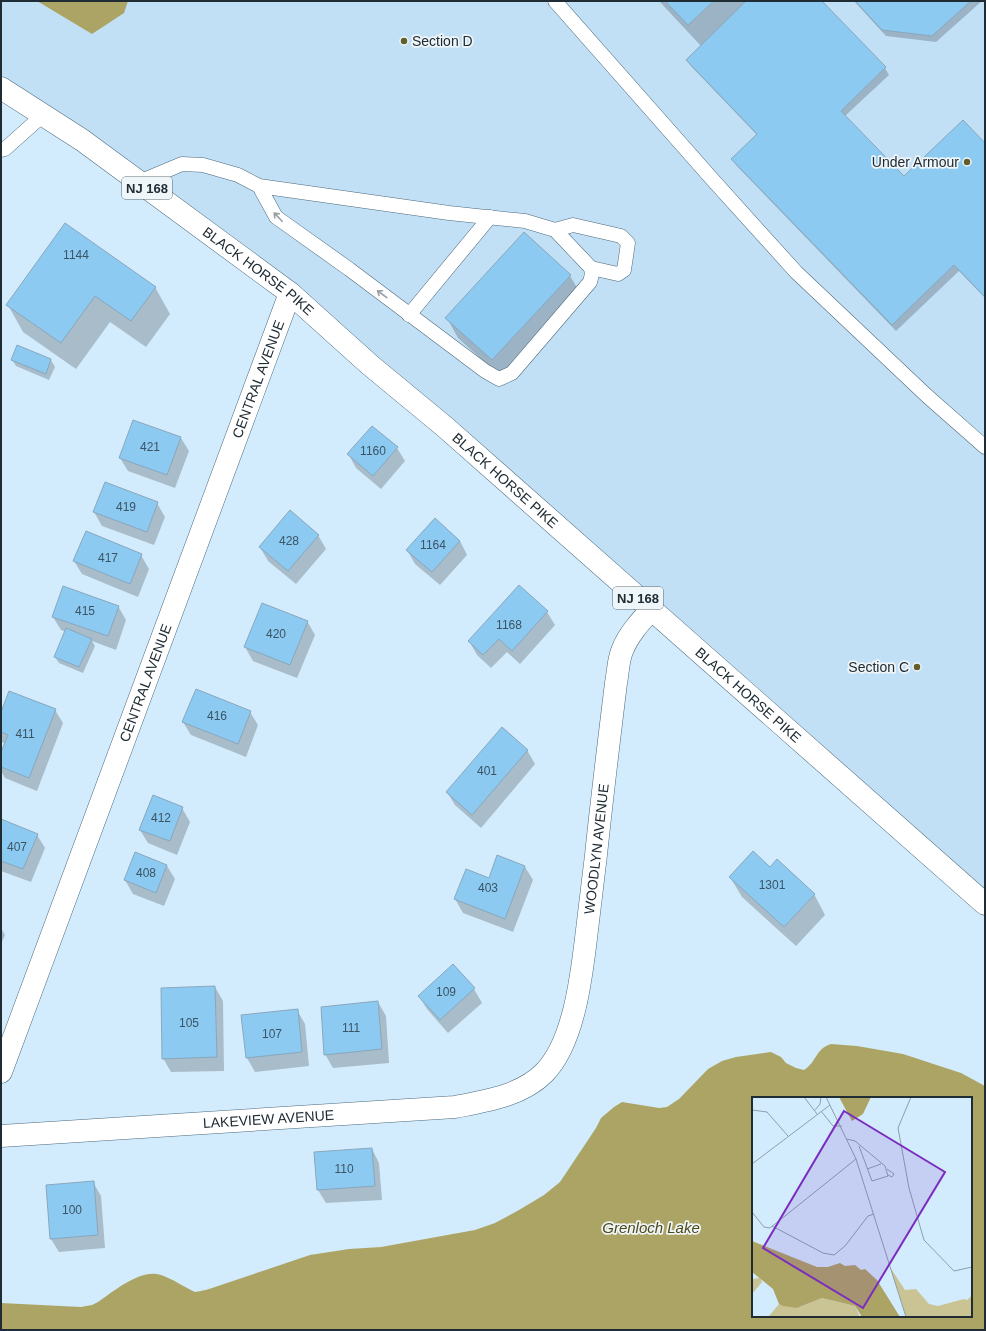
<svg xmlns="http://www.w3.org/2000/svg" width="986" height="1331" font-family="Helvetica,sans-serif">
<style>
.built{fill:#c2e0f5}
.water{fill:#aca464;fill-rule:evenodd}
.shadow{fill:#0003}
.building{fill:#8ccaf2;stroke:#89a7bc}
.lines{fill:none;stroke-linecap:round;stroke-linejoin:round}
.lane-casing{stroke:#4d697c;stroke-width:15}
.street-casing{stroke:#4d697c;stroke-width:23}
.primary-casing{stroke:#4d697c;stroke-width:23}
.lane{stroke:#fff;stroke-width:14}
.street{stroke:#fff;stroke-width:22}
.primary{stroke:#fff;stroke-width:22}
.oneway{stroke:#9ba0a4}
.poi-dot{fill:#635d29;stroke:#eff6fa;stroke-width:1.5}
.labels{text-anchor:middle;stroke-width:3.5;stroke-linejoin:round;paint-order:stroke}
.number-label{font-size:12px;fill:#3b5464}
.shield{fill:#eff6fa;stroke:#5e696f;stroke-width:1}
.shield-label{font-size:13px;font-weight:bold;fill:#202c34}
.poi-label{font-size:14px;fill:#202c34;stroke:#eff6fa;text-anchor:end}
.street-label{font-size:14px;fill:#202c34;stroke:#eff6fa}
.water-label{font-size:15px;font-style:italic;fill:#4e4816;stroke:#eff6fa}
.inset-road{fill:none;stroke:#8b9fad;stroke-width:1}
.view{fill:#7b2cbf;fill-opacity:0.15;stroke:#7b2cbf;stroke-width:2}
.inset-edge{fill:none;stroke:#202c34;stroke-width:2}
</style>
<rect width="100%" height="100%" fill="#d2ecfd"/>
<path class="built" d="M1,1H985V904L370,365L1,88Z"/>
<g class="water">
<path d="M37,1H128L124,13L92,34Z"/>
<path d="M831,1044L857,1046L903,1054L961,1073L985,1086V1330H1V1303L81,1307L92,1305L98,1302C114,1291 141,1268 161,1275C173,1279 184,1287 195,1292C203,1291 210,1289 218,1286L310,1255L349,1249L381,1247L475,1230L495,1223L519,1210L544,1195L560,1182L596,1128L601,1118L614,1107L622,1102L659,1108L667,1107L679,1099L708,1069L722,1061L736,1057L771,1052L781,1057L786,1063L796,1068L804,1070C817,1062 815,1049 831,1044ZM753,1098H971V1316H753Z"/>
</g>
<g class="shadow">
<path d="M659,1H820L885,68L889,75L845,116L904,178L985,145V298L959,271L896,331L736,165L733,159L757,135L691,66L687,60L701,46Z"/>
<path d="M854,1H982L936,42L886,36Z"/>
<path d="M570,276L582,296L504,380L458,338L447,318Z"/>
<path d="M155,287L170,314L146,347L110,322L76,369L23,332L8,305Z"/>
<path d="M17,347L51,360L55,367L49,380L16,366L12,360Z"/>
<path d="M181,438L189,451L175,488L128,471L120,458Z"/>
<path d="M397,448L405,461L381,489L356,468L349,455Z"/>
<path d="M157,503L165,517L154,545L102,526L94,512Z"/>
<path d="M318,535L326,549L296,584L268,561L260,547Z"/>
<path d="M460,541L467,555L440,585L415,564L407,550Z"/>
<path d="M141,555L149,569L138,597L82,574L74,561Z"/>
<path d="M118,606L126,620L116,650L92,641L95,646L83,673L59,663L55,657L66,632L61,630L53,617Z"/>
<path d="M547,612L555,625L520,664L507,652L491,668L477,655L469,641Z"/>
<path d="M307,621L315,635L297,678L253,661L245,647Z"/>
<path d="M55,710L63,723L37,791L5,778L1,771V755L5,744L3,743L1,740V715Z"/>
<path d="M250,712L258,725L246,757L191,735L183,722Z"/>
<path d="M527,750L535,764L481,828L455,805L447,792Z"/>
<path d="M182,808L190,822L177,855L148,843L140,830Z"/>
<path d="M1,820L37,835L45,848L31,882L1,871Z"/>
<path d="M167,866L175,879L164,906L133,894L125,880Z"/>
<path d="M525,867L533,880L513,932L463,913L455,899L489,879Z"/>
<path d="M730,877L814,894L825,915L796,946L742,897Z"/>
<path d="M1,928L5,935L1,944Z"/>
<path d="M453,966L474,989L482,1003L448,1033L427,1009L419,996Z"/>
<path d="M215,987L223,1001L224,1071L171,1072L163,1058Z"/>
<path d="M378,1002L386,1016L389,1063L333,1068L325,1054Z"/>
<path d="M297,1010L305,1024L309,1066L255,1072L247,1058L242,1016Z"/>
<path d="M372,1149L379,1163L382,1200L326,1203L318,1190Z"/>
<path d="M93,1182L101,1196L105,1248L59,1252L51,1239Z"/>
</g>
<g class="building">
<path d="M665,1H714L688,25Z"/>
<path d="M746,1H822L886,67L841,111L904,176L963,120L985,143V297L954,265L892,325L731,159L757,134L686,60Z"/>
<path d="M855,1H971L932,36L882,30Z"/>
<path d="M65,223L156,287L131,321L95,296L61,343L6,305Z"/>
<path d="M524,232L571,275L492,360L445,318Z"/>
<path d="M17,345L51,359L46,374L11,360Z"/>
<path d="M133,420L181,437L167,475L119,458Z"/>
<path d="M372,426L398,447L373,476L347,454Z"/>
<path d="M105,482L158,502L147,532L93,512Z"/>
<path d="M290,510L319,535L288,571L259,547Z"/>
<path d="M435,518L460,541L432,572L406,550Z"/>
<path d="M86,531L142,554L130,584L73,561Z"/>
<path d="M519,585L548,611L512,651L499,639L483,655L468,641Z"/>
<path d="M63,586L119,606L108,636L52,617Z"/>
<path d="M262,603L308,621L290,665L244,647Z"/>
<path d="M66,628L92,639L79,667L54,657Z"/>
<path d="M196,689L251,711L238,744L182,722Z"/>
<path d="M9,691L56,709L29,778L1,767V752L8,735L1,732V712Z"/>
<path d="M502,727L528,750L472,815L446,792Z"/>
<path d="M153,795L183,807L170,841L139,830Z"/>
<path d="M1,819L38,834L23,869L1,861Z"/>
<path d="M753,851L770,867L777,859L815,894L784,927L729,877Z"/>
<path d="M135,852L167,865L156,893L124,880Z"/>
<path d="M497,855L525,866L505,919L454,899L466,869L489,878Z"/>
<path d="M453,964L475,988L440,1020L418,996Z"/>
<path d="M215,986L217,1057L162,1059L161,988Z"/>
<path d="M378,1001L382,1049L324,1055L321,1007Z"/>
<path d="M298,1009L302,1052L246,1058L241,1015Z"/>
<path d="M372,1148L375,1186L317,1190L314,1152Z"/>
<path d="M94,1181L98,1235L50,1239L46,1185Z"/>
</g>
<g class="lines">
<defs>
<g id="lane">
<path d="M555,1L712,179L796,272L926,395L985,447"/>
<path d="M1,150L5,149L43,115"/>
<path d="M139,182L182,164L203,165L238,175L259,186L449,213L525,221L555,230L591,268L592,274L590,282L512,373L499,379L485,371L349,269L276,217L259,186"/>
<path d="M555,230L573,225L621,236L628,243L624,270L618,274L591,268"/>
<path d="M409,315L490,217"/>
</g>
<g id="street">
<path id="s1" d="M1,1072L290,293"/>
<path id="s2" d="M1,1136L455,1107C486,1101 521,1096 544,1073C575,1042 582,972 587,930C590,905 593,880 596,855C602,797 609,740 616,683C618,673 618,661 622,651C628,635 640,622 651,610"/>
</g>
<g id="primary">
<path id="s3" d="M1,88L82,140L290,293L370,365L445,427L985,904"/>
</g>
</defs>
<use href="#lane" class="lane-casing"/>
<use href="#street" class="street-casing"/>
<use href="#primary" class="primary-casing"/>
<use href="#lane" class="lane"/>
<use href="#street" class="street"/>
<use href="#primary" class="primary"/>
</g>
<defs><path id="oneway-shaft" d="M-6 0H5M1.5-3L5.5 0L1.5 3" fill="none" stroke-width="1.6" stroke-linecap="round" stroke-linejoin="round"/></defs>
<g class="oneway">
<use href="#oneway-shaft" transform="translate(278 217) rotate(-134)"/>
<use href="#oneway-shaft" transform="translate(382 294) rotate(-143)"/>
</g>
<g class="poi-dot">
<circle cx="404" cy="41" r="4"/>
<circle cx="967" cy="162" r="4"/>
<circle cx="917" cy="667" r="4"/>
</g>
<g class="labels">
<g class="number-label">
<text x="76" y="259">1144</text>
<text x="150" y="451">421</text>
<text x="373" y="455">1160</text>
<text x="126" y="511">419</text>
<text x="289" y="545">428</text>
<text x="433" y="549">1164</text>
<text x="108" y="562">417</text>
<text x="85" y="615">415</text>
<text x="509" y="629">1168</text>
<text x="276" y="638">420</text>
<text x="217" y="720">416</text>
<text x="25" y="738">411</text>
<text x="487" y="775">401</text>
<text x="161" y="822">412</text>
<text x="17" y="851">407</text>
<text x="146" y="877">408</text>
<text x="772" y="889">1301</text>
<text x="488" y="892">403</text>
<text x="446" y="996">109</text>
<text x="189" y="1027">105</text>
<text x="351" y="1032">111</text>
<text x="272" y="1038">107</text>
<text x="344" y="1173">110</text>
<text x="72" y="1214">100</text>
</g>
<g class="shield">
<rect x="122" y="177" width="50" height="22" rx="3"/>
<rect x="613" y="587" width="50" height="22" rx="3"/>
</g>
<g class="shield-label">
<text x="147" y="193">NJ 168</text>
<text x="638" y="603">NJ 168</text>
</g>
<g class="poi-label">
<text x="412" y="46" text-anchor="start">Section D</text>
<text x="959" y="167">Under Armour</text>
<text x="909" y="672">Section C</text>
</g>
<g class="street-label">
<text dy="5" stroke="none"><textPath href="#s3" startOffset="316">BLACK HORSE PIKE</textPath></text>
<text dy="5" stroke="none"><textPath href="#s1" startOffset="739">CENTRAL AVENUE</textPath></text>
<text dy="5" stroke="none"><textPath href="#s3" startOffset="640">BLACK HORSE PIKE</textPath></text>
<text dy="5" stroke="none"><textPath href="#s1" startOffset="415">CENTRAL AVENUE</textPath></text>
<text dy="5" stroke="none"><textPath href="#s3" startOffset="964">BLACK HORSE PIKE</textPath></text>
<text dy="5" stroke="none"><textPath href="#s2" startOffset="785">WOODLYN AVENUE</textPath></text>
<text dy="5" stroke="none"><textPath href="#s2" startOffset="268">LAKEVIEW AVENUE</textPath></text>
</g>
<g class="water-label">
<text x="651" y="1233">Grenloch Lake</text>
</g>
</g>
<g transform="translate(752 1097)">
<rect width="220" height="220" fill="#d2ecfd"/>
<path d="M138,170L153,193L164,192L177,207L186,209L212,202L215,203L220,198V220H154ZM8,181L10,185L0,197V182ZM70,201L103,209L108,220H16L27,207L45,211Z" fill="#cac494"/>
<path d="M87,0H119L111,17L100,24ZM0,144L65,170H76L88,166L93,169L103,168L109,173L113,172L125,183L148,220H110L103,209L70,201L45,211L31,209L27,207L21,192L0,175Z" fill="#aca464"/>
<path class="inset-road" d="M52,0L65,17M74,0L104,62L154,220M159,0L146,31L157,91L172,143L202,174L220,170M0,13L15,15L36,39M63,13L68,7L69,0M69,14L81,29H90M95,42L103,44L133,69L136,79L120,84L107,49M0,67L78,8M115,72L129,67M135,72L142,77L140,80L136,78M0,115L12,130L18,131L104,62M20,129L71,156L82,158L93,149L116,119L122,117"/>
<path class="view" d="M92,14L193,75L111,211L11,151Z"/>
<rect width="220" height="220" class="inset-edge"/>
</g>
<rect width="986" height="1331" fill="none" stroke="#202c34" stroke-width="4"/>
</svg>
